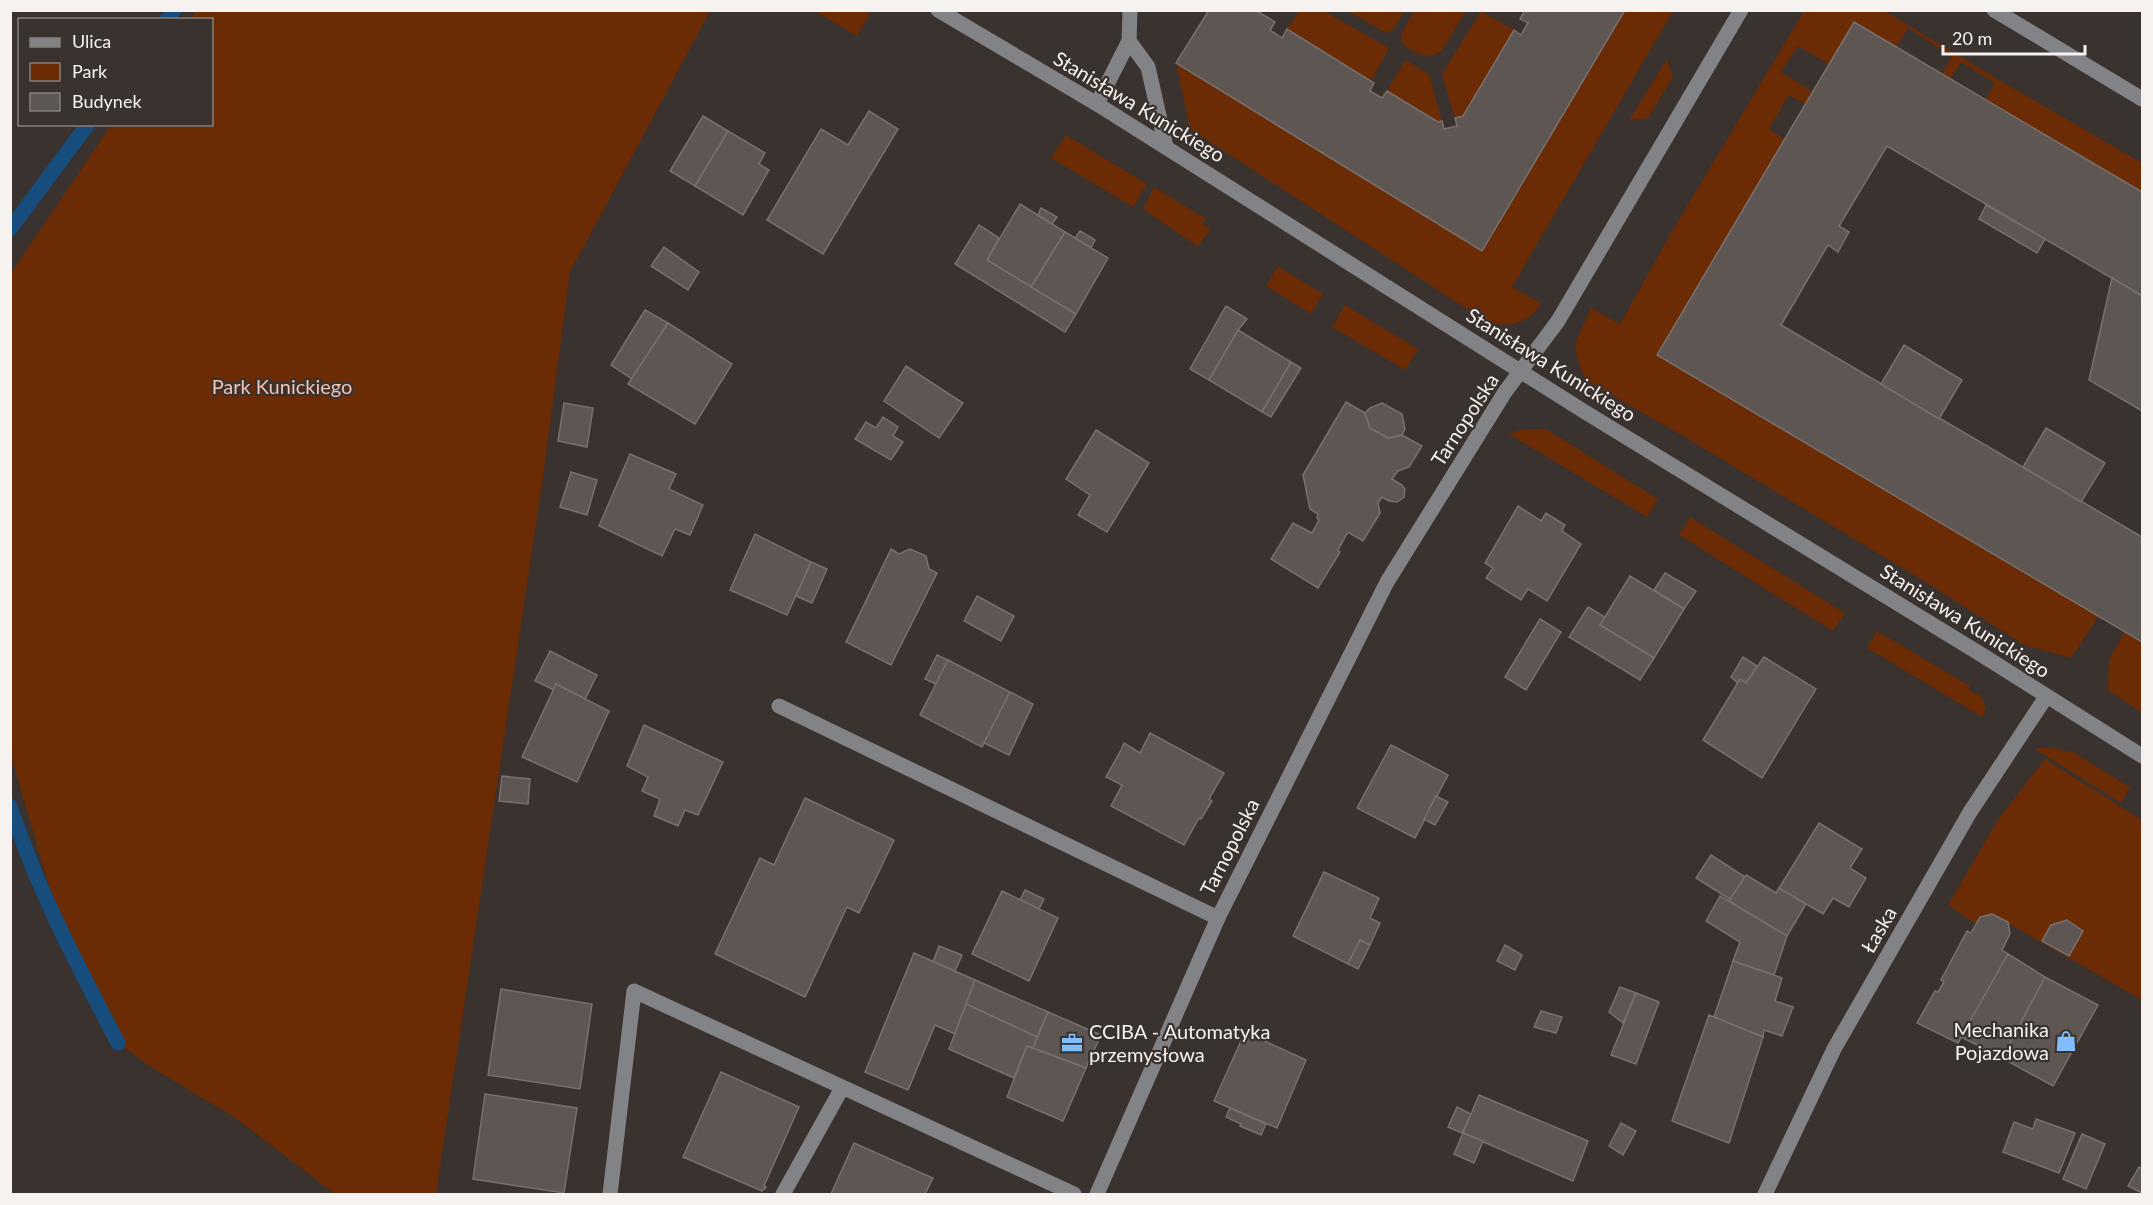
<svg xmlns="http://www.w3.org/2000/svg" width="2153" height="1205" font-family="Lato,sans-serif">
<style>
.green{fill:#6b2b05}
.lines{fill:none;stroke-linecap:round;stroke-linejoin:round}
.stream{stroke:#164d7d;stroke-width:15}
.building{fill:#5e5653;stroke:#78706d;stroke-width:1.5}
.minor{stroke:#818386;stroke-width:15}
.labels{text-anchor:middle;stroke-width:4.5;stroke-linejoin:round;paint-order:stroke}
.street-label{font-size:20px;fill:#f6f2f0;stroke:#39322f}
.park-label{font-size:20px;fill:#f2c3af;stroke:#39322f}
.poi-label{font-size:20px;fill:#f6f2f0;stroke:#39322f;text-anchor:end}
</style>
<rect width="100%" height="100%" fill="#39322f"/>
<g class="green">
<path d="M197,11H710L570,272L543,477L436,1194H335L234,1117L149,1066L105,1033L74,969L65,941L11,756V273L111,125L212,124V20L190,19Z"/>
<path d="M815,11H864L870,14L857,36Z"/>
<path d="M1299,11H1324L1389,48L1371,81L1287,29Z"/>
<path d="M1348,11H1404L1393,30L1386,33Z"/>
<path d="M1414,11V10L1466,11L1442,50C1429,62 1413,53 1401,42V34Z"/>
<path d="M1481,11L1514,30L1463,116L1455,118L1442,74Z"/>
<path d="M1625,11H1673L1512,287L1541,303C1530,323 1509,329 1487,322L1190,129L1176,63L1482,251Z"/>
<path d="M1804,11H1885L2006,84L2142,163V192L1985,100L1995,83L1961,62L1951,78L1942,74L1952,56L1908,28L1896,47L1854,22L1829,64L1798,46L1781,72L1812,91L1805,104L1789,95L1769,129L1785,139L1657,355L2099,616L2071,658L2024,645L1924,581L1678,433L1585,380L1577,358L1575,343L1591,308L1620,324L1675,226Z"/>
<path d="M1667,59L1673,77L1648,118L1629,120Z"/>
<path d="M1405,60L1429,74L1442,121L1438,122L1387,91Z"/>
<path d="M1066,135L1147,184L1133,207L1051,158Z"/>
<path d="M1154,187L1206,219L1202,223L1210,229L1198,247L1143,209Z"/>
<path d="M1278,266L1323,294L1311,314L1266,286Z"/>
<path d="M1345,305L1418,349L1405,370L1332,327Z"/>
<path d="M1523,429H1546L1658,499L1647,517L1509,434Z"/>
<path d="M1690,517L1845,613L1833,631L1679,535Z"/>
<path d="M1877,631L1970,686L1969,690L1975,694L1979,693L1986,708L1982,717L1867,648Z"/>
<path d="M2125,631L2142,642V713L2108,690L2109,660Z"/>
<path d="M2044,747L2073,752L2130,787L2121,803L2035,749Z"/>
<path d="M2045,759L2142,820V1000L1992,914L1980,916L1976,924L1948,905L1999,818Z"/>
</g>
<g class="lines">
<g class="stream">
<path d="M167,20L174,10"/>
<path d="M10,229L88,124"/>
<path d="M10,806C37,889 78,966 118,1043"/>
</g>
</g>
<g class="building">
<path d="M1209,10H1255L1275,22L1270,30L1282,38L1287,29L1374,83L1370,91L1382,98L1387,91L1438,122L1442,121L1444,129L1457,126L1455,118L1463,116L1514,30L1521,35L1528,23L1520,19L1525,10H1625L1482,251L1176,63Z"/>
<path d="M1854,22L2142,192V296L1887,146L1839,226L1849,232L1838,252L1828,245L1781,325L2142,537V642L1657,355Z"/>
<path d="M869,111L898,129L823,254L767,220L821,129L848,145Z"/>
<path d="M703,116L728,131L695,186L670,171Z"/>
<path d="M728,131L765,153L759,164L769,170L743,215L695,186Z"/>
<path d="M1020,204L1065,232L1031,287L987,260Z"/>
<path d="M1986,205L2045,239L2037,253L1979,219Z"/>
<path d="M1041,208L1057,217L1052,224L1038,215Z"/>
<path d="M979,225L999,238L987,260L1076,314L1065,332L955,264Z"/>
<path d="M1080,231L1095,240L1091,248L1075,238Z"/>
<path d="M1065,232L1108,258L1076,314L1031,287Z"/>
<path d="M664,247L699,272L688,290L651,266Z"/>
<path d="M2112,278L2142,296V411L2089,380Z"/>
<path d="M1226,306L1247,319L1238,330L1209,380L1190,369Z"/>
<path d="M645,310L668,323L632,379L611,365Z"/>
<path d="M668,323L732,364L695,424L628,384Z"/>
<path d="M1238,330L1291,362L1262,412L1209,380Z"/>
<path d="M1904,345L1962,380L1939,419L1881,384Z"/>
<path d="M1291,362L1301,368L1271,417L1262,412Z"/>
<path d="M906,366L963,403L939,438L884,401Z"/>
<path d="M1346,402L1365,413L1370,428L1388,438L1402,435L1422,446L1409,467L1398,471L1392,479L1402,485L1405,489L1404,497L1397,502L1389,501L1382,497L1378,503L1380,513L1363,541L1348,532L1338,550L1340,552L1318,588L1271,559L1293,523L1312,533L1319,520L1317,518L1318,514L1310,509L1303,475Z"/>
<path d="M564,403L593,408L587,447L558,441Z"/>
<path d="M1382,403L1402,414L1405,429L1402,435L1388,438L1370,428L1365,413L1370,408Z"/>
<path d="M883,417L898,427L893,436L903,442L891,460L855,439L866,422L876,428Z"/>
<path d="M2046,428L2105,463L2081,502L2023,467Z"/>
<path d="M1096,430L1149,463L1107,532L1078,515L1090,495L1066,479Z"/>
<path d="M630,454L676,474L669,489L703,505L690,535L675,529L662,556L599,526Z"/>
<path d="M571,472L597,480L587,515L560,507Z"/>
<path d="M1518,506L1541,521L1546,513L1565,525L1562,531L1581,544L1547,601L1528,589L1521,600L1486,578L1493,568L1485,563Z"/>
<path d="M755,534L811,562L787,615L730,590Z"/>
<path d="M891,549L899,554L910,549L926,556L929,569L937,573L891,665L846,642Z"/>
<path d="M811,562L827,569L812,603L796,596Z"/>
<path d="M1665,573L1696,591L1684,609L1654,590Z"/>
<path d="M1630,576L1684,609L1654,658L1600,625Z"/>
<path d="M977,596L1014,616L1001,641L964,621Z"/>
<path d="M1588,607L1605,617L1600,625L1654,658L1640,680L1569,637Z"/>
<path d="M1540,619L1561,632L1526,690L1505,677Z"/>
<path d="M550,651L597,675L585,699L556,684L554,690L535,681Z"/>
<path d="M937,655L948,660L936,684L925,679Z"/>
<path d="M1743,657L1757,666L1746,683L1740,679L1738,683L1731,677Z"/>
<path d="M1764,657L1816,689L1762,778L1703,740L1740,679L1746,683Z"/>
<path d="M948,660L1010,692L982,747L920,715Z"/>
<path d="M556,684L609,711L577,782L522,757Z"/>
<path d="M1010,692L1033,704L1009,755L984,743Z"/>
<path d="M644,725L723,762L698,815L685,810L678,826L654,816L660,799L642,791L648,777L627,766Z"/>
<path d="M1150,733L1224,773L1209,799L1212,801L1201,819L1199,818L1184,845L1111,806L1122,785L1106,777L1121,750L1124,743L1140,753Z"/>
<path d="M1391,745L1448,775L1415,838L1357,808Z"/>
<path d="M502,776L530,779L528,804L499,801Z"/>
<path d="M1436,796L1448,802L1435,825L1424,819Z"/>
<path d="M805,798L894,840L859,913L847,907L805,997L715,954L760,858L774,865Z"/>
<path d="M1819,823L1862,849L1850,868L1866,878L1849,907L1833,898L1823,914L1779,888Z"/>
<path d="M1711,855L1745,877L1731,900L1696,878Z"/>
<path d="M1324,872L1379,898L1370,918L1380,923L1370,945L1360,940L1348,964L1293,936Z"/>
<path d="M1746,875L1776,893L1779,888L1806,904L1787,936L1729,901Z"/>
<path d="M1025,890L1044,899L1039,909L1020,900Z"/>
<path d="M1002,891L1058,918L1029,981L972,954Z"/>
<path d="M1720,896L1787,936L1774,975L1733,961L1740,942L1706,921Z"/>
<path d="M1992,914L2008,922L2010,934L2002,950L2008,954L1958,1043L1917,1023L1935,991L1938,992L1944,982L1941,980L1967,931L1971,933L1980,917Z"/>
<path d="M2067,920L2083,931L2069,956L2042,941L2051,925Z"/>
<path d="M1360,940L1370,945L1358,969L1348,964Z"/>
<path d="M1505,945L1522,955L1515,970L1497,961Z"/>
<path d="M939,946L962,955L955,971L933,962Z"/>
<path d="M914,953L975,980L955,1034L935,1025L908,1090L865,1072Z"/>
<path d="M2008,954L2045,977L2002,1058L1961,1037Z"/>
<path d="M1733,961L1782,978L1775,1001L1793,1007L1782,1036L1764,1030L1763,1037L1714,1017Z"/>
<path d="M2045,977L2098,1005L2053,1086L2002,1058Z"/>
<path d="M975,980L1048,1012L1037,1037L966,1004Z"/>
<path d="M1620,987L1636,993L1623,1023L1609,1012Z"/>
<path d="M501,989L592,1004L580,1089L488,1075Z"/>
<path d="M1636,993L1659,1002L1636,1064L1611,1055Z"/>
<path d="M966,1004L1037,1037L1033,1048L1027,1046L1014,1078L949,1049Z"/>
<path d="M1541,1011L1562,1017L1556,1033L1534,1027Z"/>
<path d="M1048,1012L1101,1035L1086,1068L1033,1048Z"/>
<path d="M1709,1015L1763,1037L1729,1143L1672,1121Z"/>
<path d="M1245,1032L1306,1060L1277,1128L1214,1101Z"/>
<path d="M1027,1046L1086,1068L1063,1121L1007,1097Z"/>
<path d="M721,1072L799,1107L764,1186L766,1187L765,1189H763L762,1191L683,1157Z"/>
<path d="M485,1094L577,1108L564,1193L473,1179Z"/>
<path d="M1479,1095L1588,1141L1573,1181L1463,1133Z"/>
<path d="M1457,1107L1471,1114L1462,1133L1448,1127Z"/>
<path d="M1230,1108L1266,1124L1261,1135L1240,1126L1241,1124L1226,1117Z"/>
<path d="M2036,1119L2075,1133L2059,1173L2003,1152L2014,1122L2033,1129Z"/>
<path d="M1621,1123L1636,1131L1623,1155L1609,1146Z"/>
<path d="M1463,1133L1483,1141L1474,1163L1454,1154Z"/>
<path d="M2082,1134L2105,1144L2086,1189L2063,1179Z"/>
<path d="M854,1143L933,1178L925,1194H831Z"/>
<path d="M2139,1167L2142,1169V1193L2128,1186Z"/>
</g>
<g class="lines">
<g class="minor">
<path d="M938,10L1097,104L1585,412L1982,655L2142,756"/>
<path d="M1994,10L2142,99"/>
<path d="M1129,41L1148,67L1166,147"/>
<path d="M1097,104L1129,41L1130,10"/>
<path d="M779,706L1218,918"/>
<path d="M610,1194L634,991L1074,1194"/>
<path d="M783,1194L842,1088"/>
<path d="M1097,1194L1218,918L1387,582L1505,392L1558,321L1741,10"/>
<path d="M1765,1194L1834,1049L1970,812L2046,697"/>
</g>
</g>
<defs>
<symbol id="shop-bare" viewBox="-9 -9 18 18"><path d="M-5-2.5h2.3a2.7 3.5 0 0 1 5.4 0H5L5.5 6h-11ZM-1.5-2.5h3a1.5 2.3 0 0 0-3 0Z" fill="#80bdfa" stroke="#39322f" stroke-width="2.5" paint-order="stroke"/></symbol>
<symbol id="office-bare" viewBox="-9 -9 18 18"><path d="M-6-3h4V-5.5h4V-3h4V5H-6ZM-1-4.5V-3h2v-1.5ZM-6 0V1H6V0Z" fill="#80bdfa" stroke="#39322f" stroke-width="2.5" paint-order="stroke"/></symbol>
</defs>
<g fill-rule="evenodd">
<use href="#shop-bare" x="2051" y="1026" width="30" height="30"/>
<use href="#office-bare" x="1057" y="1028" width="30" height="30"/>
</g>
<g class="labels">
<g class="street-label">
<text transform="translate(1139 107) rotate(31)" y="7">Stanisława Kunickiego</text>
<text transform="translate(1551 365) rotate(32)" y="7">Stanisława Kunickiego</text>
<text transform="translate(1465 420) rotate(-57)" y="7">Tarnopolska</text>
<text transform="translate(1965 621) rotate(32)" y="7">Stanisława Kunickiego</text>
<text transform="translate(1230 847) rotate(-63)" y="7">Tarnopolska</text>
<text transform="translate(1879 930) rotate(-60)" y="7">Łaska</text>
</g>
<g class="park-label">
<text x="282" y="394">Park Kunickiego</text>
</g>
<g class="poi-label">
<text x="2049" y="1037">Mechanika<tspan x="2049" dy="23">Pojazdowa</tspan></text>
<text x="1089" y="1039" text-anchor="start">CCIBA - Automatyka<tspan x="1089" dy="23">przemysłowa</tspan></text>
</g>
</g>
<rect width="2153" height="1205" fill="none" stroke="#f6f2f0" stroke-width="24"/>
<rect x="18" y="18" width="195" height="108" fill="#39322f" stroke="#857f7c" stroke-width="1.5"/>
<rect x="30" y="38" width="30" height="9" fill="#818386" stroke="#857f7c" stroke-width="1.5"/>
<text x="72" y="48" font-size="18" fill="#f6f2f0">Ulica</text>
<rect x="30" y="63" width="30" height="18" fill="#6b2b05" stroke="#857f7c" stroke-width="1.5"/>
<text x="72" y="78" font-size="18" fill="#f6f2f0">Park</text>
<rect x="30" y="93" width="30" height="18" fill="#5e5653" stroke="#857f7c" stroke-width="1.5"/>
<text x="72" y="108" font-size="18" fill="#f6f2f0">Budynek</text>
<path d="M1943 45v9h142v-9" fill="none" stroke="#f6f2f0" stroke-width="3"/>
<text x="1952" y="45" font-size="18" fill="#f6f2f0" stroke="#39322f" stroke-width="4.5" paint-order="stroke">20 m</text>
</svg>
